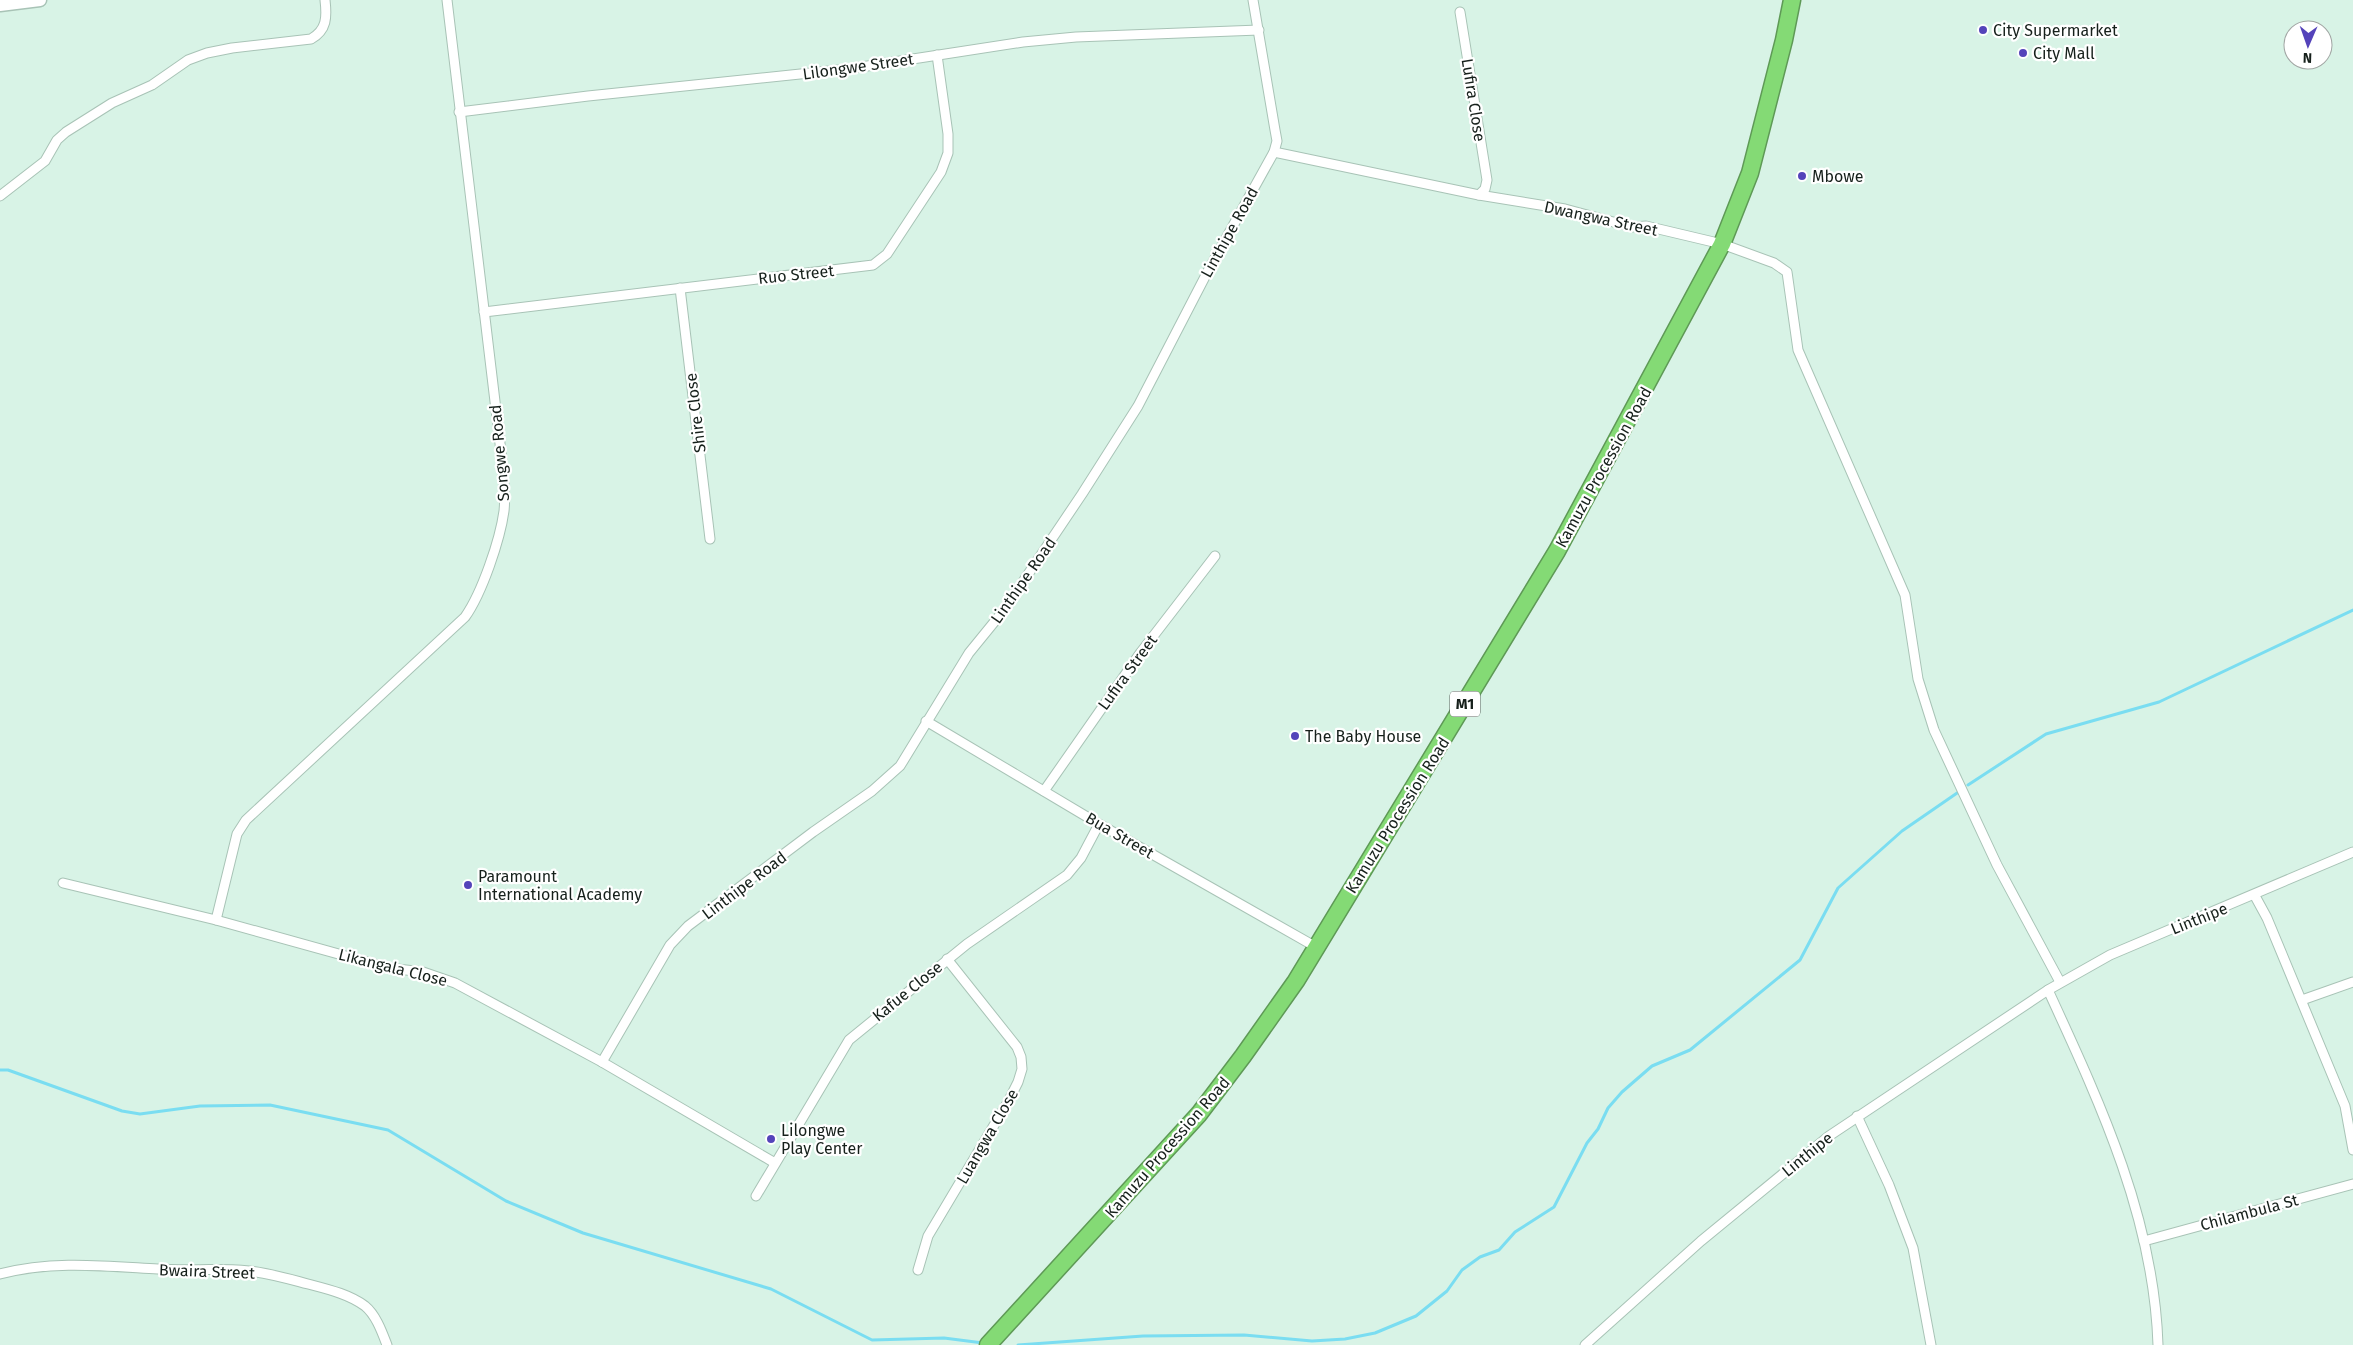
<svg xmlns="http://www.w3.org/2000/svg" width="2353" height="1345" font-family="'Fira Sans',sans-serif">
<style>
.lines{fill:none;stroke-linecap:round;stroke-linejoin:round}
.stream{stroke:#7addf1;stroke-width:3}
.street-casing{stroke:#a8c3b6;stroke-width:11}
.secondary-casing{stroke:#a8c3b6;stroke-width:15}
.highway-casing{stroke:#5e9956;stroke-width:19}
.street{stroke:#fff;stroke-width:9}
.secondary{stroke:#fff;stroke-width:12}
.highway{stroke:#84da75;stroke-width:16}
.poi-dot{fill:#5443ba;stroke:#fff;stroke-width:2}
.labels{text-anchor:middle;stroke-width:4.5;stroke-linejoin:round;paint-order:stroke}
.shield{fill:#fff;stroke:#5c635f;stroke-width:1}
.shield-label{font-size:15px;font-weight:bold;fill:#16201b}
.poi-label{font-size:16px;fill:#16201b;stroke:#fff;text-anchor:start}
.street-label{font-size:16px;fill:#16201b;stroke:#fff}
</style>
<rect width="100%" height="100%" fill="#d8f3e6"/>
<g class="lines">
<g class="stream">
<path d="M1968,785L2046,734L2159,702L2353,610"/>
<path d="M0,1070H8L122,1111L140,1114L200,1106L270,1105L388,1130L506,1201L583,1233L771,1289L872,1340L944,1338L983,1343"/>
<path d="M1018,1345L1143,1336L1244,1335L1312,1341L1345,1339L1375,1333L1416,1316L1447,1291L1462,1270L1480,1257L1499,1250L1515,1232L1554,1207L1587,1143L1598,1129L1608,1108L1622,1092L1652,1066L1690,1050L1800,960L1838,888L1902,831L1960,791"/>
</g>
<defs>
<g id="street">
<path d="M459,112L588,96L848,69L1023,42L1076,37L1259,30"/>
<path d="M1274,152L1479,195L1485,189L1487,180L1460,12"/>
<path d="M1479,195L1565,209L1632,227L1646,226L1722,244L1774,263L1787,272L1798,350L1905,595L1918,679L1934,730L1997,865L2060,982"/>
<path d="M0,196L45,161L57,140L66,132L112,103L152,85L188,60L207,53L232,48L311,39C327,30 327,17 325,0"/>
<path d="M680,288L710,539"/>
<path d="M484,312L873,265L887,254L941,172L948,153V134L937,55"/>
<path d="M926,721L1099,824L1316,947"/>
<path d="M1044,791L1141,652L1215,556"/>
<path d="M63,883L216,920L389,968L423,972L455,983L602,1062L775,1163"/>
<path d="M2255,896L2267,918L2345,1106L2353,1150"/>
<path d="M216,920L237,834L246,820L465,617C482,593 500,540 504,511C506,494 503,476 502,460L447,0"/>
<path d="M2048,990C2100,1103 2154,1218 2158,1345"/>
<path d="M2302,1000L2353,982"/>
<path d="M602,1062L670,945L688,926L813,832L872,791L900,766L969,653L1004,610L1082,494L1138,406L1209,269L1274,152L1277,141L1275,130L1253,0"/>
<path d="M1857,1116L1889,1185L1913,1248L1931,1345"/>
<path d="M756,1196L849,1040L967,944L1067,875L1081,858L1099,824"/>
<path d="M2144,1241L2353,1184"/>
<path d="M918,1270L928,1236L1009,1100L1018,1082L1022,1069L1021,1057L1017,1047L947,959"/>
<path d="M0,1274C52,1260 105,1266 158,1269C188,1271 219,1268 249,1271C269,1273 289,1279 308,1284C327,1289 349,1294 365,1306C376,1315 382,1332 387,1345"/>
<path d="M1585,1345L1701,1241L1829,1136L2048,990L2110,955L2353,852"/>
</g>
<path id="secondary" d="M0,5L40,0"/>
<path id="highway" d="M988,1345L1199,1114L1243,1056L1296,981L1557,551L1722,244L1750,173L1784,40L1792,0"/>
</defs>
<use href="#street" class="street-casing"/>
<use href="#secondary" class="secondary-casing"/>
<use href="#highway" class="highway-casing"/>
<use href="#street" class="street"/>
<use href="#secondary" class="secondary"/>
<use href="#highway" class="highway"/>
</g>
<g class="poi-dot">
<circle cx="1983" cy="30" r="5"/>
<circle cx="2023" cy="53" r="5"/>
<circle cx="1802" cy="176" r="5"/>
<circle cx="1295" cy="736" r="5"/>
<circle cx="468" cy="885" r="5"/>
<circle cx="771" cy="1139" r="5"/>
</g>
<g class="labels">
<rect class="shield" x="1450" y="691.5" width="30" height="25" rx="4"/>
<g class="shield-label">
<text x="1465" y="709">M1</text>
</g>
<g class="poi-label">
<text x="1993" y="36">City Supermarket</text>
<text x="2033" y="59">City Mall</text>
<text x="1812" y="182">Mbowe</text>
<text x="1305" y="742">The Baby House</text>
<text x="478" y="882">Paramount<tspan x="478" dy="18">International Academy</tspan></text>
<text x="781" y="1136">Lilongwe<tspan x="781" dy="18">Play Center</tspan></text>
</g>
<g class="street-label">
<text transform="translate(858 66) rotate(-8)" y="6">Lilongwe Street</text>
<text transform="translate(1474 100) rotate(81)" y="6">Lufira Close</text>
<text transform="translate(1601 218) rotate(12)" y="6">Dwangwa Street</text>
<text transform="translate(1229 232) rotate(-61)" y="6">Linthipe Road</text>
<text transform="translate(796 274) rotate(-6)" y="6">Ruo Street</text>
<text transform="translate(695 413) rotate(-97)" y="6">Shire Close</text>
<text transform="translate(499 453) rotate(-95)" y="6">Songwe Road</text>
<text transform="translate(1603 467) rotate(-61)" y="6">Kamuzu Procession Road</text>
<text transform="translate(1023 580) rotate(-55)" y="6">Linthipe Road</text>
<text transform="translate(1127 672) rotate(-54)" y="6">Lufira Street</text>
<text transform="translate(1397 815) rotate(-58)" y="6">Kamuzu Procession Road</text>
<text transform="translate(1120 835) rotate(30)" y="6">Bua Street</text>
<text transform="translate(744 885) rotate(-37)" y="6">Linthipe Road</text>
<text transform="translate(2199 918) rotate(-22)" y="6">Linthipe</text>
<text transform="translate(393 967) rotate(14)" y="6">Likangala Close</text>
<text transform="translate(907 991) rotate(-39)" y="6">Kafue Close</text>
<text transform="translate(987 1136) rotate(-60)" y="6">Luangwa Close</text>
<text transform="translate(1167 1147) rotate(-49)" y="6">Kamuzu Procession Road</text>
<text transform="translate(1807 1154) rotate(-39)" y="6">Linthipe</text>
<text transform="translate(2249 1212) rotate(-15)" y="6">Chilambula St</text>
<text transform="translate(207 1271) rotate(2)" y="6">Bwaira Street</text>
</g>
</g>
<g transform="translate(2308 45) rotate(182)"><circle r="24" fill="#ffffff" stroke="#a2a6a4"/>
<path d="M0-4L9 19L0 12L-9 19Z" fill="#5443ba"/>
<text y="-8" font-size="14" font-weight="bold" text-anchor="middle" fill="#16201b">N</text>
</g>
</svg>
